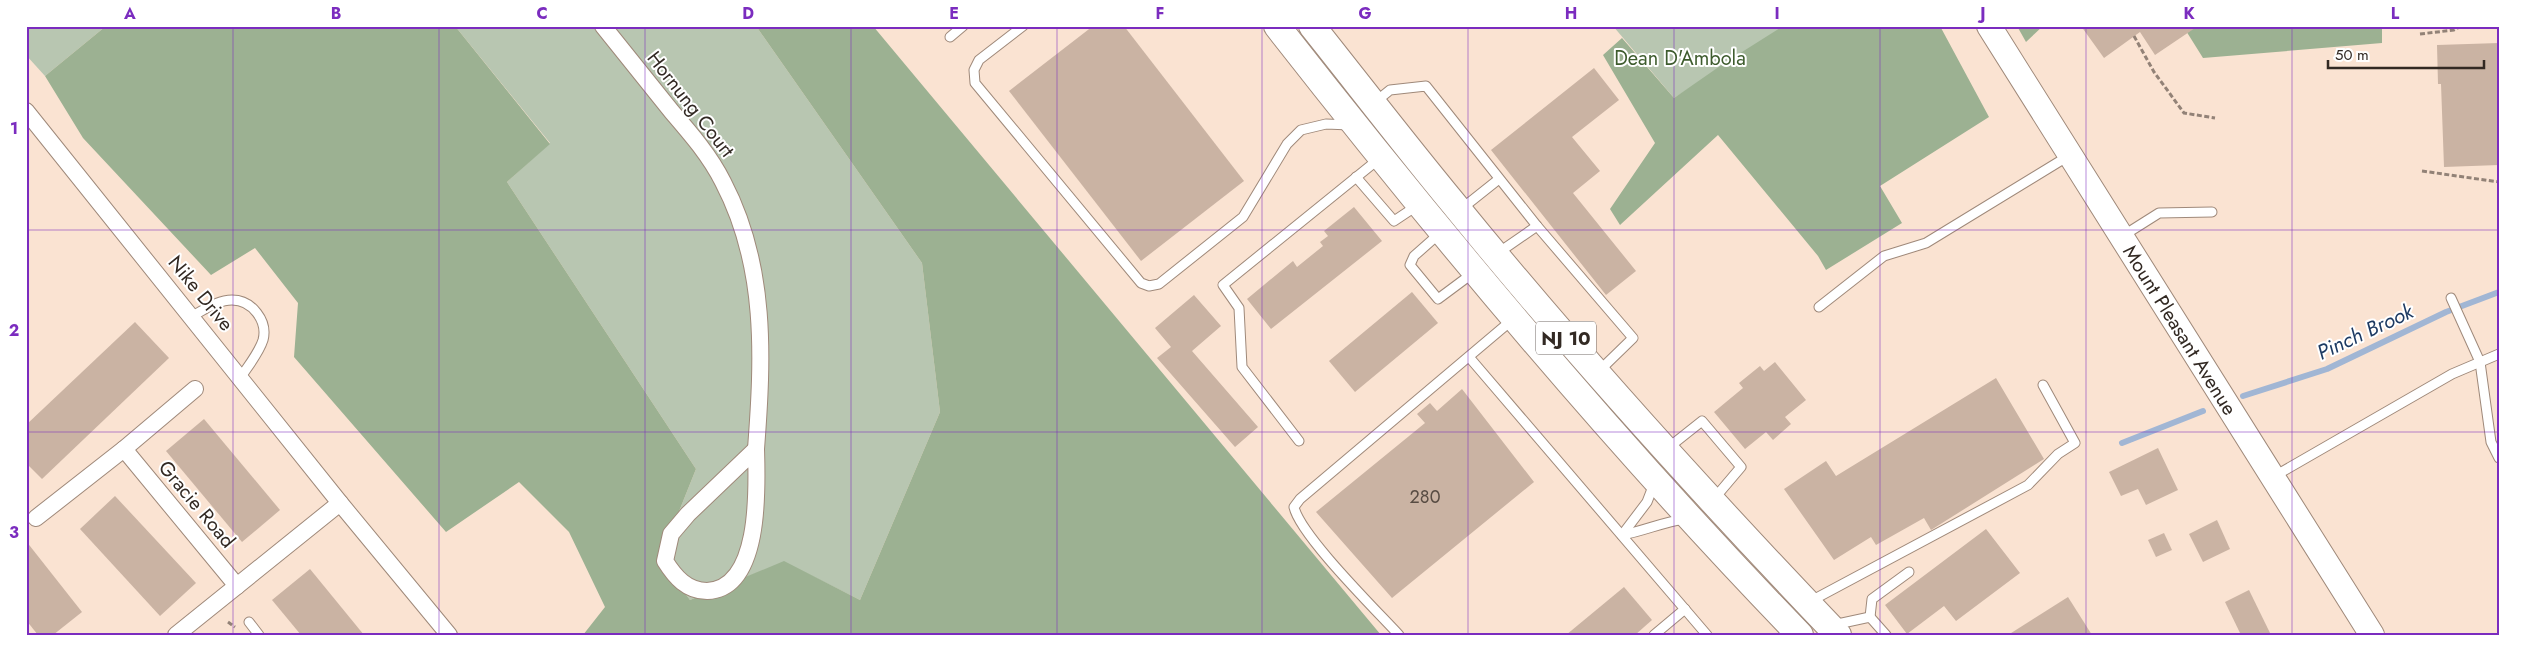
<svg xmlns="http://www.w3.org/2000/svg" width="2525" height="661" font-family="Jost,sans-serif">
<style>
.green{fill:#b8c6b1}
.forest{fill:#9cb192}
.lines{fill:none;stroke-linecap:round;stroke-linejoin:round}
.stream{stroke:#a1b6d4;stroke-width:6}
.building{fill:#cab3a3}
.lane-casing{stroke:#9f897a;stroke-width:11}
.street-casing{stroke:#9f897a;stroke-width:18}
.secondary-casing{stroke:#9f897a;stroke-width:26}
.primary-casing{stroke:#9f897a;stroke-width:28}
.path{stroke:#928277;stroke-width:3;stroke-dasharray:5 2.5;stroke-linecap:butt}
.lane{stroke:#fff;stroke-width:9}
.street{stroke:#fff;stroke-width:16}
.secondary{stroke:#fff;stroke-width:24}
.primary{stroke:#fff;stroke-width:26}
.grid{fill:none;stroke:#7b2cbf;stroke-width:1;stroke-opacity:0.55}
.labels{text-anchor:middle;stroke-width:4;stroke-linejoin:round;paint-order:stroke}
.number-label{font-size:18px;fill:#584c43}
.shield{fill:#fff;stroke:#706965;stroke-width:1}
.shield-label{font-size:19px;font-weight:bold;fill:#322923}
.park-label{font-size:20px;fill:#3e5c2e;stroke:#fff}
.street-label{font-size:20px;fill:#322923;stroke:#fff}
.water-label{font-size:21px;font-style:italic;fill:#1d3a62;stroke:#fff}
.neatline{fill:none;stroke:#7b2cbf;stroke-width:2}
.grid-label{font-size:16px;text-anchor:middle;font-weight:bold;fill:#7b2cbf}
</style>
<rect width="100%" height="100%" fill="#fae3d2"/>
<g class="green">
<path d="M26,26H106L45,76L26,55Z"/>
<path d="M455,26H756L922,263L940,412L860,600L784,562L690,600L660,559L696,469L507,182L550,143Z"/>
<path d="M1613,26H1787L1674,98Z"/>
</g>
<g class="forest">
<path d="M106,26H455L550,144L507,182L696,469L660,559L690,600L784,561L860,600L940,412L922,263L756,26H873L1381,635H583L605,607L569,532L519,482L446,532L294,357L298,303L255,248L211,275L83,138L45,76Z"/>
<path d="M1783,26H1940L1989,117L1880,186L1902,223L1826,270L1818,256L1718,135L1620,225L1610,209L1655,143L1603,55L1622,38L1674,98L1723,64Z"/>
<path d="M2017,26H2043L2026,42Z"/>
<path d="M2183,26H2382V43L2203,58Z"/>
</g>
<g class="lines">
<g class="stream">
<path d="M2243,396L2327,369L2446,312L2499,292"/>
<path d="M2122,443L2203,411"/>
</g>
</g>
<g class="building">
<path d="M1093,26H1124L1244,181L1141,261L1009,91Z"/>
<path d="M2081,26H2198L2155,55L2140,32L2104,58Z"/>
<path d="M2499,43V165L2444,167L2441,84H2438L2437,45Z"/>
<path d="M1594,68L1619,100L1572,137L1600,171L1573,193L1636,271L1606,295L1491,150Z"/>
<path d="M1354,207L1382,241L1271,329L1247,299L1293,261L1297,267L1323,246L1320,242L1328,236L1324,231Z"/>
<path d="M1412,292L1438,323L1355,392L1329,361Z"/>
<path d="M1194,295L1221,326L1192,351L1258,427L1235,447L1157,358L1171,347L1155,328Z"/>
<path d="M135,322L169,358L42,479L26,463V425Z"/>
<path d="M1775,362L1806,400L1785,417L1791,424L1773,440L1766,432L1745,449L1714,412L1743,388L1739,383L1760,366L1764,371Z"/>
<path d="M1996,378L2044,459L1931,530L1924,518L1876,545L1871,537L1834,560L1784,489L1826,461L1836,476Z"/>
<path d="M1462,389L1534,482L1392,598L1316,512L1425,423L1417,414L1430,403L1437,411Z"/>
<path d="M204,419L280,510L242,542L166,451Z"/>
<path d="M2158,448L2178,490L2146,505L2138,489L2121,496L2109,472Z"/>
<path d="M115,496L196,583L160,616L80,529Z"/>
<path d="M2217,520L2230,549L2203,562L2189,534Z"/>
<path d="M1986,529L2020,573L1956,621L1944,606L1907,634L1885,605Z"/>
<path d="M2164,533L2172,550L2156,557L2148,540Z"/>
<path d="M26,541L82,612L53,635H38L26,620Z"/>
<path d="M310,569L364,635H301L272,600Z"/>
<path d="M1624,587L1652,620L1635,635H1566Z"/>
<path d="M2249,590L2271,635H2241L2225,602Z"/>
<path d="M2068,597L2092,635H2008Z"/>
</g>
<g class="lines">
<defs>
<g id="lane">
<path d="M1023,26L979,60L974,70L975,83L1141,283L1149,286L1159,284L1243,217L1287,144L1301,130L1326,124L1350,125"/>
<path d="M950,37L963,26"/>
<path d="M1374,103L1390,90L1426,86L1537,226L1633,338L1598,372"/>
<path d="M1356,177L1394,221L1418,205"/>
<path d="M1460,210L1499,179"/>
<path d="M1440,233L1414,256L1410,265L1438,299L1473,273"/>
<path d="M2121,237L2159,213L2212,212"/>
<path d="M1498,253L1537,226"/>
<path d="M2451,298L2480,362L2491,442L2499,458"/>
<path d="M1819,307L1884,256L1926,243L2070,155"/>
<path d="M192,316C204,310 218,300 232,300C252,300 268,321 263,340C259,353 248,366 241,377"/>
<path d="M1469,357L1707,635"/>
<path d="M1299,441L1242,367L1239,308L1223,285L1380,158"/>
<path d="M1668,448L1702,421L1741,467L1713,500"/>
<path d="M2273,477L2452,374L2499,354"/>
<path d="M1622,535C1644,531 1663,522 1685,519"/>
<path d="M1622,535L1647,502L1654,484"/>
<path d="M1809,602L2028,485L2058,454L2075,443L2043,385"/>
<path d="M1870,617L1872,599L1909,572"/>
<path d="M249,622L259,635"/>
<path d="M1833,625L1870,617L1886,635"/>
<path d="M1399,635C1376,610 1300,535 1294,507L1300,499L1512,320"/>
<path d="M1654,635L1685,609"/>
</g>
<g id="street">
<path d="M603,26C626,55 649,83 672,112C691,134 710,156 723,182C767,266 763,357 756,449"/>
<path d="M26,111L340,503L449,635"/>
<path d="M195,389L124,449L237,586"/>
<path d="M756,449C757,485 762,589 707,591C687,591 675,577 665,561L671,534L688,514Z"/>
<path d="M36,518L124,449"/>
<path d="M176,635L340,503"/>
</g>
<path id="secondary" d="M1989,26L2372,635"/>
<g id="primary">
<path d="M1277,26C1442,237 1614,443 1800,635"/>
<path d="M1312,26C1359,85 1405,145 1453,203C1574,352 1705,496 1838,635"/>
</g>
</defs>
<use href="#lane" class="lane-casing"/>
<use href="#street" class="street-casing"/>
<use href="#secondary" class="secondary-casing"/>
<use href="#primary" class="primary-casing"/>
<g class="path">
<path d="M2420,34L2454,30L2461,26"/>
<path d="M2134,36L2154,72L2184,113L2215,118"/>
<path d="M2422,171L2499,182"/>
<path d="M228,622L235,627"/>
</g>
<use href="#lane" class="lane"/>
<use href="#street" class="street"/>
<use href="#secondary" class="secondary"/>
<use href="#primary" class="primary"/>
</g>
<path class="grid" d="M233,26V635M439,26V635M645,26V635M851,26V635M1057,26V635M1262,26V635M1468,26V635M1674,26V635M1880,26V635M2086,26V635M2292,26V635M26,230H2499M26,432H2499"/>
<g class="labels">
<g class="number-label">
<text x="1425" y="503">280</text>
</g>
<rect class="shield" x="1536" y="321.5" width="60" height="33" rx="4"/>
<g class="shield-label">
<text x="1566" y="345">NJ 10</text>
</g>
<g class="park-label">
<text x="1680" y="65">Dean D'Ambola</text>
</g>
<g class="street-label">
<text transform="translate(691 104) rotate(52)" y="7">Hornung Court</text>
<text transform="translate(201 293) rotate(51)" y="7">Nike Drive</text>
<text transform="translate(2180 330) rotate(58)" y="7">Mount Pleasant Avenue</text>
<text transform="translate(197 504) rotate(50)" y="7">Gracie Road</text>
</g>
<g class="water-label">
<text transform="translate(2365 332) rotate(-25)" y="7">Pinch Brook</text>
</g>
</g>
<rect width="2525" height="661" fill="none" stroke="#ffffff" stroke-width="55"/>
<path d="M2328 60v8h156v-8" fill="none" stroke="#322923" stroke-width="2.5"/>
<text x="2335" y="60" font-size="15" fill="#322923" stroke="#ffffff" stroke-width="4" paint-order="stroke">50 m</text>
<rect x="28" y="28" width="2470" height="606" class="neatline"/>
<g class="grid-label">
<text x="130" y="19">A</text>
<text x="336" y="19">B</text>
<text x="542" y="19">C</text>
<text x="748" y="19">D</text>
<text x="954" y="19">E</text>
<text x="1160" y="19">F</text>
<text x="1365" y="19">G</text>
<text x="1571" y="19">H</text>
<text x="1777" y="19">I</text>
<text x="1983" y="19">J</text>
<text x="2189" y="19">K</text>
<text x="2395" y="19">L</text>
<text x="14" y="134">1</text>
<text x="14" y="336">2</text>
<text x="14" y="538">3</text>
</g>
</svg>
